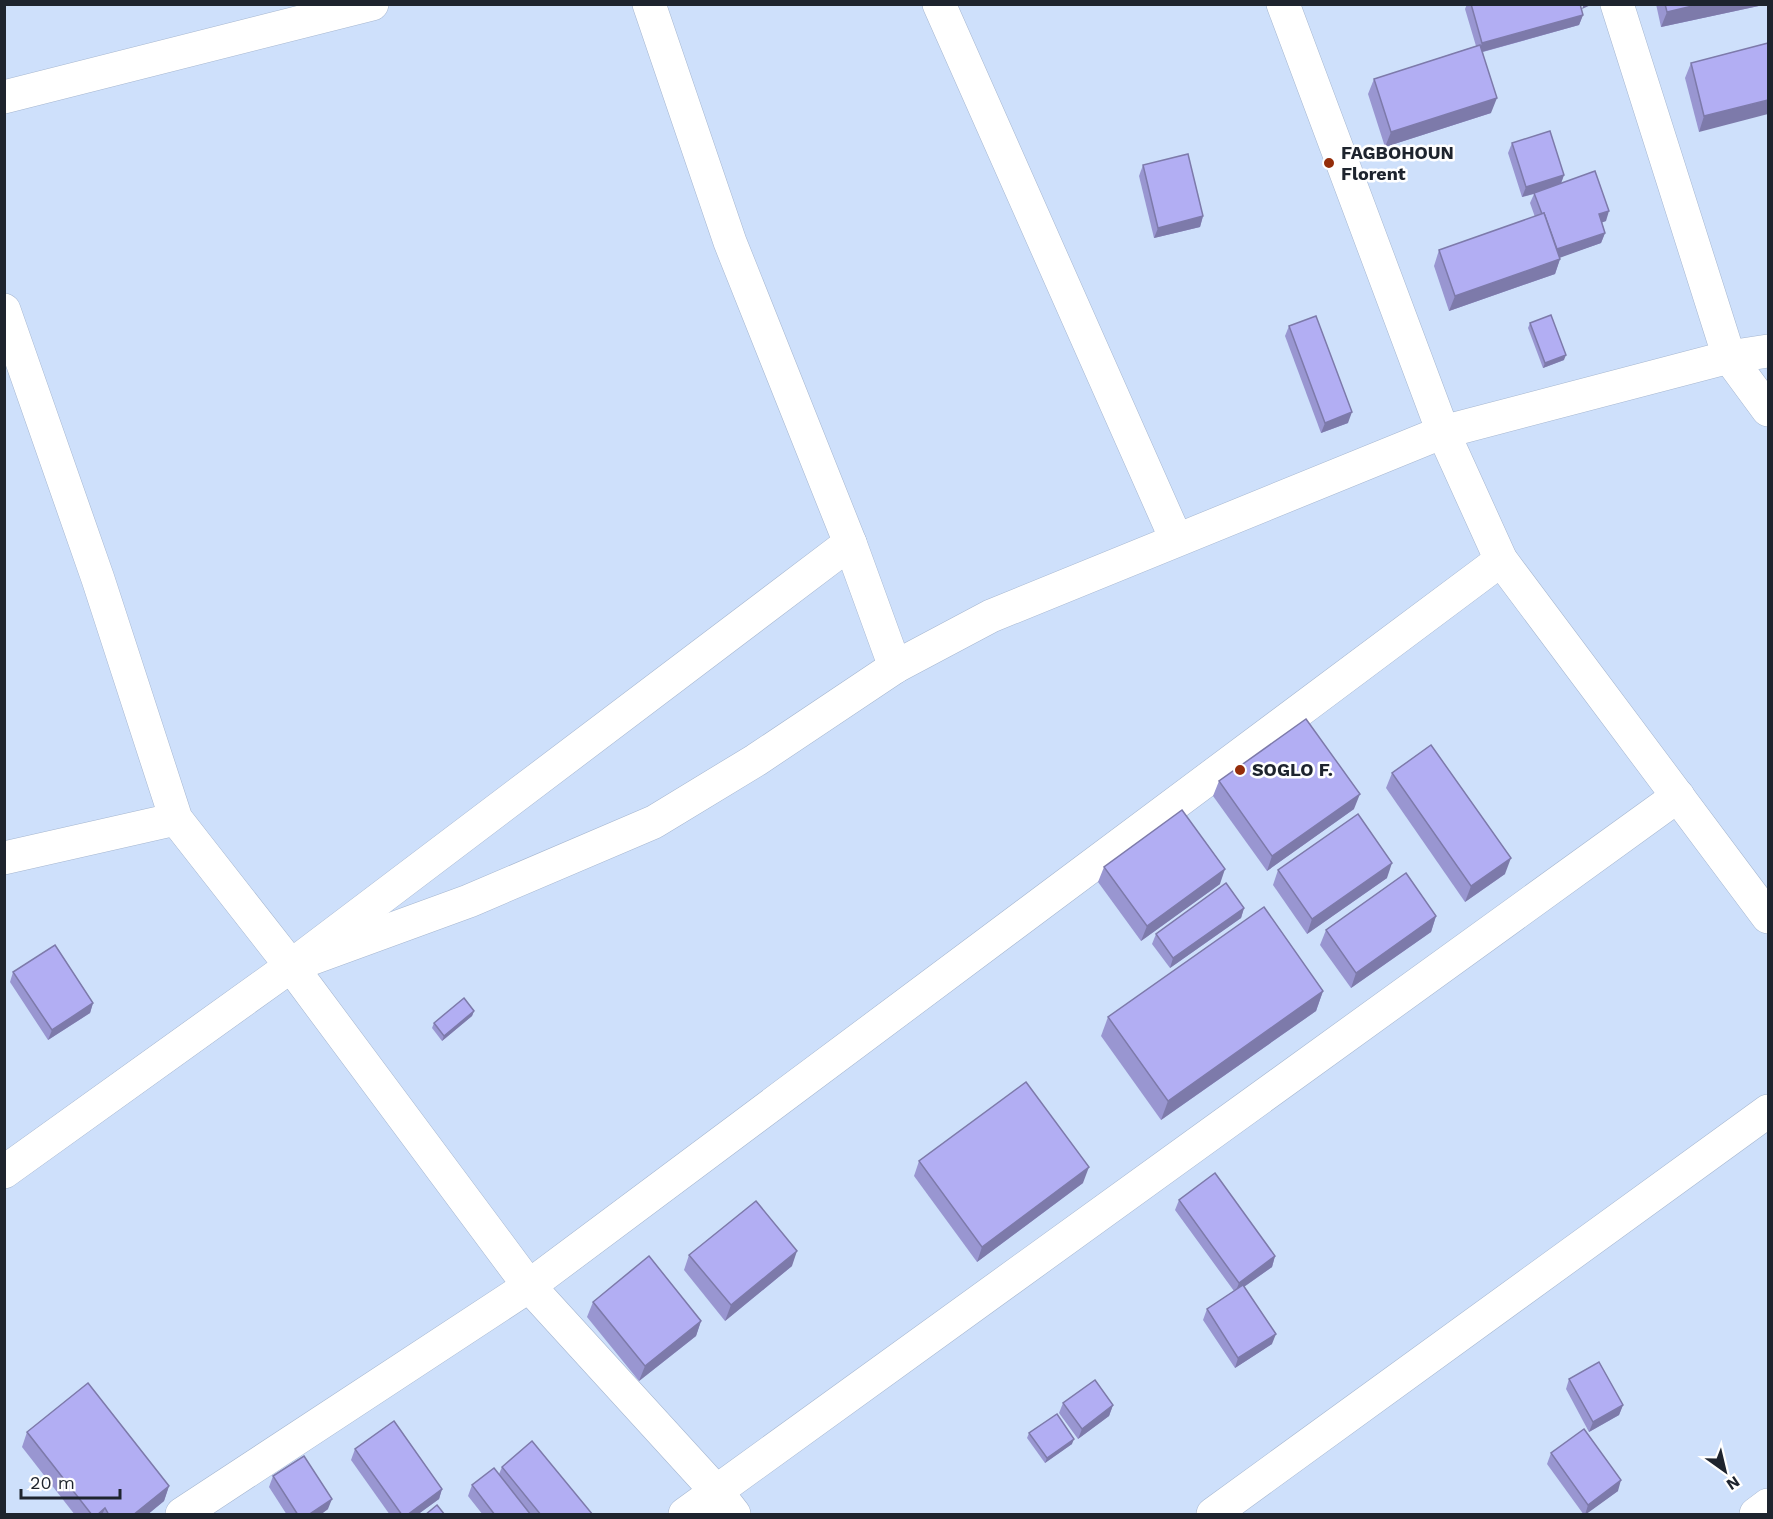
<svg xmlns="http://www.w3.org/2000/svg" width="1773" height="1519" font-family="'Work Sans',sans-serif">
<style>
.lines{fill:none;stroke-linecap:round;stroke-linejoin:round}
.minor-casing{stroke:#a5b6d0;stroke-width:34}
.minor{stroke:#fff;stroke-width:33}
.wall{fill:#9996d1}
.shaded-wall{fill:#7d7aaa}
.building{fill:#b2aef3;stroke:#7d7aaa;stroke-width:1.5}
.poi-dot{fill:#942d0a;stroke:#fff;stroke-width:2}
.labels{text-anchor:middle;stroke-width:5;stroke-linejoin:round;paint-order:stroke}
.poi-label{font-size:18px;font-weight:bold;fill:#1e242e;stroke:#fff;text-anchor:start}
</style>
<rect width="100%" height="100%" fill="#cee0fb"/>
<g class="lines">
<defs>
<g id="minor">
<path d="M649,4L730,242L850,543L895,667"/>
<path d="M939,4L1176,539"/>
<path d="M1283,4L1443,432L1501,560L1768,917"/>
<path d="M1617,4L1729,357L1768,410"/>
<path d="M4,97L372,4"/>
<path d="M4,310L98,579L176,819L291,966L529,1286L717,1492L734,1514"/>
<path d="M4,858L176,819"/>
<path d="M291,966L469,901L654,822L756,760L895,667L991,616L1443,432L1729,357L1768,351"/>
<path d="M4,1172L291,966L850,543"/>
<path d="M182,1514L529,1286L1501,560"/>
<path d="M685,1514L1678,796"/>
<path d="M1213,1514L1768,1111"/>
<path d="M1756,1514L1768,1505"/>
</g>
</defs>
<use href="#minor" class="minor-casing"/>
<use href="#minor" class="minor"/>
</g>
<g class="wall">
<path d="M1467,4H1580L1583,15L1579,25L1483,52L1491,113L1385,147L1368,94L1374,79L1476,46L1465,9Z"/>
<path d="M1656,4H1768L1661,27Z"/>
<path d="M1768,43L1699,132L1685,78L1691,63Z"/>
<path d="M1512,143L1564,175L1561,183L1606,221L1602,222L1605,233L1601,243L1560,257V259L1555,274L1449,311L1434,266L1439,250L1535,217L1530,203L1534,194L1522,197L1508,153Z"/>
<path d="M1143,165L1203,216L1200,227L1154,238L1139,176Z"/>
<path d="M1530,323L1564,360L1543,368L1528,328Z"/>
<path d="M1289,326L1348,423L1321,433L1285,336Z"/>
<path d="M1392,773L1505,874L1465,902L1386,788Z"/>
<path d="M1219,781L1354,809L1267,871L1213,796Z"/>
<path d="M1104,867L1220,884L1141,941L1098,882Z"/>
<path d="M1278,870L1387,878L1307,934L1273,885Z"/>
<path d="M1244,908L1241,918L1170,968L1152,944L1156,934Z"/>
<path d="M1436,916L1431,932L1351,988L1320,945L1326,930Z"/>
<path d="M13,972L93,1003L90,1013L48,1040L10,982Z"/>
<path d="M1323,991L1316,1011L1161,1120L1101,1036L1108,1017Z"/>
<path d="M474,1011L472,1016L442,1041L432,1028L434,1023Z"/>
<path d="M919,1161L1083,1183L977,1262L914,1176Z"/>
<path d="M1179,1200L1275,1256L1272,1267L1244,1287L1272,1344L1235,1368L1203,1320L1207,1309L1234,1291L1175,1210Z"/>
<path d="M689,1255L792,1266L725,1321L684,1270Z"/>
<path d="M593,1302L701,1321L696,1336L639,1381L587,1317Z"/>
<path d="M1569,1379L1623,1405L1619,1415L1589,1432L1566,1389Z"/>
<path d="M1063,1403L1113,1405L1109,1416L1078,1439L1059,1413Z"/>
<path d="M27,1432L169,1486L164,1501L147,1515H75L22,1447Z"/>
<path d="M1029,1433L1072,1444L1045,1463L1027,1438Z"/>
<path d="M355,1449L442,1489L439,1499L417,1515H390L351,1460Z"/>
<path d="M1551,1453L1618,1491L1584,1515L1547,1464Z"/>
<path d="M502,1467L593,1515H483L468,1496L472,1485L499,1474Z"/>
<path d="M273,1476L328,1509L320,1515H287L269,1487Z"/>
</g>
<g class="shaded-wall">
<path d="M1584,4H1593L1582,9Z"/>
<path d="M1701,4H1768L1661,27L1667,12Z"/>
<path d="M1583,15L1579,25L1478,53L1482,43Z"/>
<path d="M1497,98L1491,113L1385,147L1391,132Z"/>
<path d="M1768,100V114L1699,132L1704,116Z"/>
<path d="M1564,175L1560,186L1522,197L1526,187Z"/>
<path d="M1609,211L1606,221L1595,225L1599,214Z"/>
<path d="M1203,216L1200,227L1154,238L1158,228Z"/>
<path d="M1605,233L1601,243L1551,261L1554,250Z"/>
<path d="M1560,259L1555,274L1449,311L1455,296Z"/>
<path d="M1566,355L1564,360L1543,368L1545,363Z"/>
<path d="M1352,412L1348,423L1321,433L1325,423Z"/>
<path d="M1360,794L1354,809L1267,871L1272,856Z"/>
<path d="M1511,858L1505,874L1465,902L1471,886Z"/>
<path d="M1392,863L1387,878L1307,934L1312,919Z"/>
<path d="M1225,869L1220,884L1141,941L1147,926Z"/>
<path d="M1244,908L1241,918L1170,968L1173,958Z"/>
<path d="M1436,916L1431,932L1351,988L1356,973Z"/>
<path d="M1323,991L1316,1011L1161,1120L1168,1101Z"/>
<path d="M93,1003L90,1013L48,1040L52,1030Z"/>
<path d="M474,1011L472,1016L442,1041L444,1036Z"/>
<path d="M1089,1167L1083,1183L977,1262L982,1247Z"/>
<path d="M797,1251L792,1266L725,1321L731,1305Z"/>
<path d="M1275,1256L1272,1267L1235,1293L1239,1283Z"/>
<path d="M701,1321L696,1336L639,1381L645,1366Z"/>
<path d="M1276,1334L1272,1344L1235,1368L1238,1358Z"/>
<path d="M1113,1405L1109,1416L1078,1439L1082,1429Z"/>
<path d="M1623,1405L1619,1415L1589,1432L1593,1422Z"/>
<path d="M1074,1439L1072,1444L1045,1463L1047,1458Z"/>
<path d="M1621,1480L1618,1491L1585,1515L1588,1505Z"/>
<path d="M169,1486L164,1501L147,1515H133Z"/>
<path d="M442,1489L439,1499L417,1515H407Z"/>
<path d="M332,1499L328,1509L320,1515H308Z"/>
<path d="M105,1508L102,1515H97Z"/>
</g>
<g class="building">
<path d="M1471,4H1580L1583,15L1482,43Z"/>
<path d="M1665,4H1701L1667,12Z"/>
<path d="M1768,43V100L1704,116L1691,63Z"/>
<path d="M1480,45L1497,98L1391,132L1374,79Z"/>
<path d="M1550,131L1564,175L1526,187L1512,143Z"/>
<path d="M1188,154L1203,216L1158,228L1143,165Z"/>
<path d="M1595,171L1609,211L1599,214L1605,233L1557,249L1544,213L1542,214L1534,193Z"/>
<path d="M1544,213L1560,259L1455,296L1439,250Z"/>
<path d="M1551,315L1566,355L1545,363L1530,323Z"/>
<path d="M1316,316L1352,412L1325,423L1289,326Z"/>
<path d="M1306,719L1360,794L1272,856L1219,781Z"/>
<path d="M1431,745L1511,858L1471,886L1392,773Z"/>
<path d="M1182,810L1225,869L1147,926L1104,867Z"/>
<path d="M1358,814L1392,863L1312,919L1278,870Z"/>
<path d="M1406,873L1436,916L1356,973L1326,930Z"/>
<path d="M1226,883L1244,908L1173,958L1156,934Z"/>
<path d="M1264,907L1323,991L1168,1101L1108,1017Z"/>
<path d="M55,945L93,1003L52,1030L13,972Z"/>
<path d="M464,998L474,1011L444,1036L434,1023Z"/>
<path d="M1026,1082L1089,1167L982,1247L919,1161Z"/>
<path d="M1215,1173L1275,1256L1239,1283L1179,1200Z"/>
<path d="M756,1201L797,1251L731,1305L689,1255Z"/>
<path d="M649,1256L701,1321L645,1366L593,1302Z"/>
<path d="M1243,1285L1276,1334L1238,1358L1207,1309Z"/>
<path d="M1599,1362L1623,1405L1593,1422L1569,1379Z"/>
<path d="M1095,1380L1113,1405L1082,1429L1063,1403Z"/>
<path d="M88,1383L169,1486L133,1515H109L105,1508L97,1515H92L27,1432Z"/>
<path d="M1057,1414L1074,1439L1047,1458L1029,1433Z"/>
<path d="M394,1421L442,1489L407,1515H402L355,1449Z"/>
<path d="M1584,1429L1621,1480L1588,1505L1551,1453Z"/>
<path d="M532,1441L593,1515H541L502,1467Z"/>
<path d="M304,1456L332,1499L308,1515H298L273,1476Z"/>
<path d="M494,1468L531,1515H495L472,1485Z"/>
<path d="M437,1505L445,1515H425Z"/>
</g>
<g class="poi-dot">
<circle cx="1329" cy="163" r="6"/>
<circle cx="1240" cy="770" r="6"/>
</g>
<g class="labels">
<g class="poi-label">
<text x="1341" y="159">FAGBOHOUN<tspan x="1341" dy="21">Florent</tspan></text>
<text x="1252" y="776">SOGLO F.</text>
</g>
</g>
<rect width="1773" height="1519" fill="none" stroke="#1e242e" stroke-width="12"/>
<g transform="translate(1725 1471) rotate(146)" stroke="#ffffff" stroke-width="4.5" paint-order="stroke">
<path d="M0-4.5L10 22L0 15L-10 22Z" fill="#1e242e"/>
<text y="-9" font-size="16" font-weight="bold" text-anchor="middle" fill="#1e242e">N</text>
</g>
<path d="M21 1489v9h99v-9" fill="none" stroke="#1e242e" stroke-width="3"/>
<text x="30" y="1489" font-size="18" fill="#1e242e" stroke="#ffffff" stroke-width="4.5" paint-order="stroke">20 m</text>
</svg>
